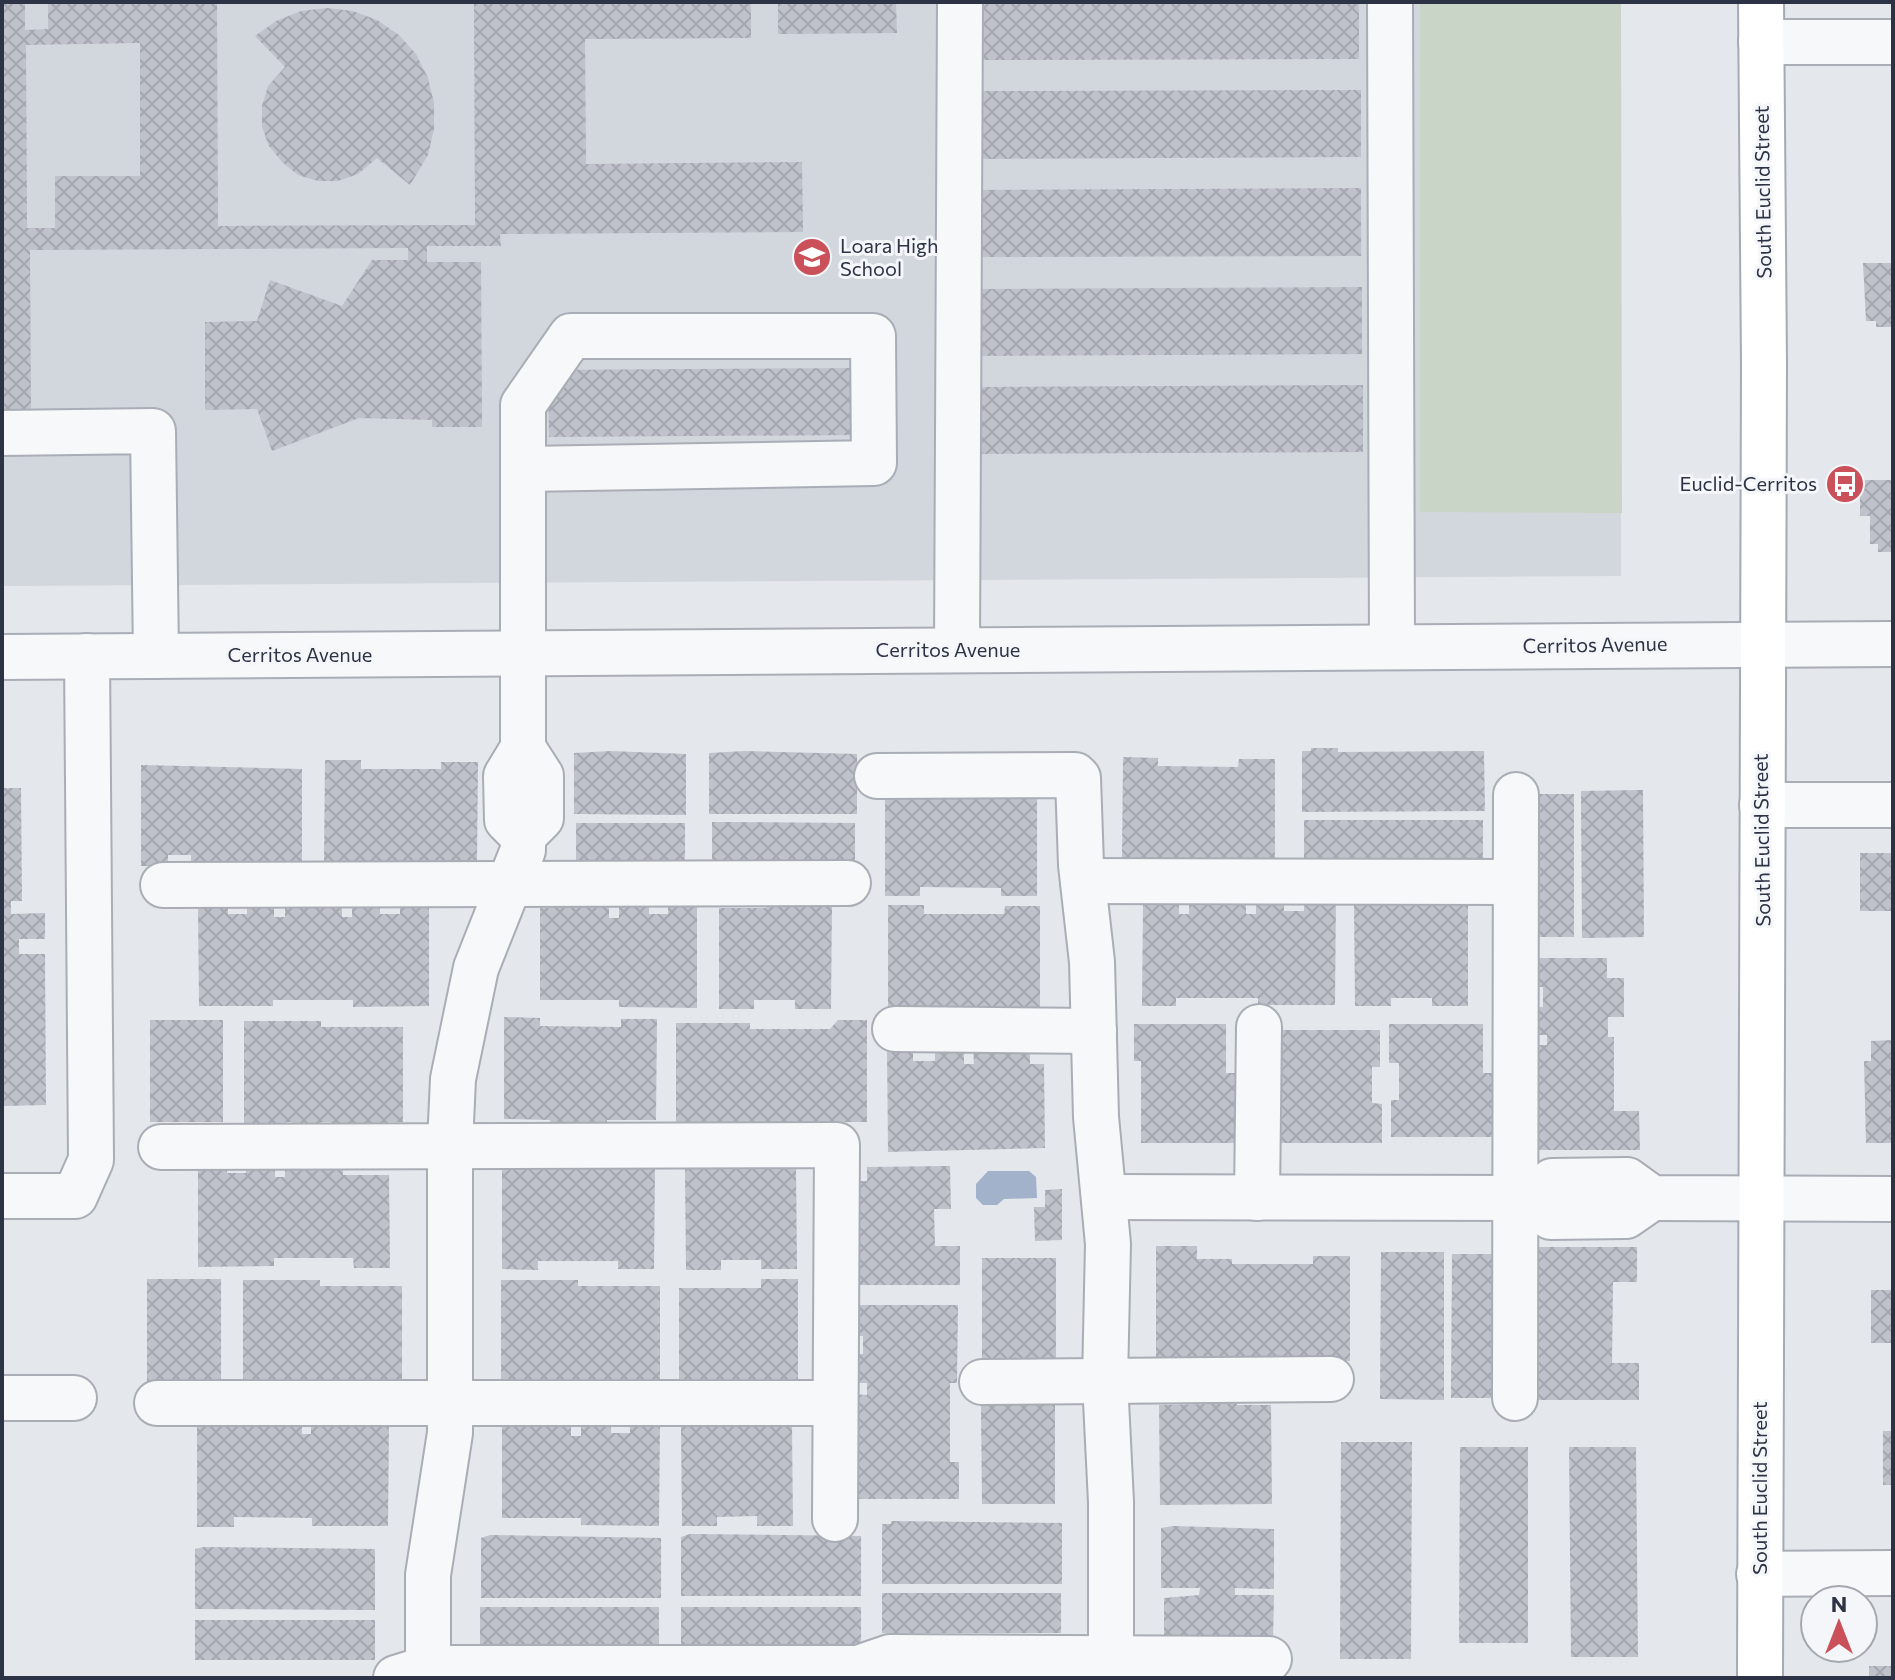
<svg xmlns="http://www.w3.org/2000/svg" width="1895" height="1680" font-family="Commissioner,sans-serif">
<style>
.built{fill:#d2d6dd}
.garden{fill:#c9d5c6}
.water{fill:#a1b2ca}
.building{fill:url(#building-cross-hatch);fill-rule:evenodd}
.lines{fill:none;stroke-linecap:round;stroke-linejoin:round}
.minor-casing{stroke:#a9adb6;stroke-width:48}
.major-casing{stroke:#a4aab7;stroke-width:48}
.minor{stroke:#f7f8fa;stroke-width:44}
.major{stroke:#fff;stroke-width:44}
.labels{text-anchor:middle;stroke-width:6;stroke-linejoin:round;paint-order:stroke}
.street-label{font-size:20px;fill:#2c3344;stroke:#f4f6f9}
.poi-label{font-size:20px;fill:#2c3344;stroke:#f4f6f9;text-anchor:start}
</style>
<defs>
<pattern id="building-cross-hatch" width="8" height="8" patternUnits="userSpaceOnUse" patternTransform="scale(2)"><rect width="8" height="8" fill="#bfc2cb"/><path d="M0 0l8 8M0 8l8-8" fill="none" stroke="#a4a7b0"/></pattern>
</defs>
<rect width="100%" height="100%" fill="#e4e7ec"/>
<path class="built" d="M2,2H1621V576L2,586Z"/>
<path class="garden" d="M1420,2H1621L1622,513L1420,512Z"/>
<path class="water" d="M988,1171H1029L1036,1177L1037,1198L1004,1199L997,1205H983L976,1198V1184Z"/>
<g class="building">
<path d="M2,2H25V30L48,29V2H217L218,226L475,225L474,2H751V38L585,39L586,164L802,162L803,232L500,234L501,246H427V262H481L482,427H432V420L359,418L272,451L257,409L205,410V322L257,321L270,280L342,306L372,260H408V248L30,250L31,410H2ZM140,43V176H55V228H27L26,45Z"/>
<path d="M778,2H896L897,33L778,34Z"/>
<path d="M977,2H1359V59L977,60Z"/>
<path d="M327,8L353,11L377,20L399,35L416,54L428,78L434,103V129L428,155L410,185L377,158L358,174L338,181H318L298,175L282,162L269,146L262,127V106L268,86L285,67L255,36L276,21L301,11Z"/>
<path d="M1361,90V157L978,159V91Z"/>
<path d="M1361,188V256L979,257V190Z"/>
<path d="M1863,263H1893V327H1876V321H1866Z"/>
<path d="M1362,287V354L980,356L979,289Z"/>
<path d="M859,368L860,435L549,437L548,370Z"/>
<path d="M1363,385V452L981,454L980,387Z"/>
<path d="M1860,480H1893V552H1878V544H1870V516H1860Z"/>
<path d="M1311,748H1338V752L1484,751L1485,811L1302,812V751H1311Z"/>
<path d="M611,751L686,754V815L574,814V753Z"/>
<path d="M745,751L857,754V814H709V753Z"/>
<path d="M1123,757L1158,758V766L1238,767L1239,759H1275V861L1122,859Z"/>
<path d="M325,760H361V769H441V762H478L477,863L324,862Z"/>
<path d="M141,765L302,769V865L230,870V862H218V867H191V855H168V866H141Z"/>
<path d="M2,788H21L22,901H11V914L45,913V939H19V954H45L46,1105L2,1106Z"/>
<path d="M1643,790L1644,937L1582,938L1581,791Z"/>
<path d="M885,794L1037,795V896H1001V888L920,887V896H885Z"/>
<rect x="1532" y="794" width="42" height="143"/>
<rect x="1304" y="820" width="179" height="42"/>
<path d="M712,822L855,823V863L712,862Z"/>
<rect x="576" y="823" width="109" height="40"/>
<rect x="1860" y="853" width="33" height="58"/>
<path d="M1189,898H1246V914H1256V899H1284V911H1304V899H1336L1335,1005H1258V998H1176V1006H1142L1143,905H1179V914H1189Z"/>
<path d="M1403,898H1433V904H1468V1006H1432V998H1391V1006H1355L1354,905H1403Z"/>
<path d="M766,901H796V907H832L831,1009H795V1000H754V1009H719V908H766Z"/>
<path d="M553,902H609V918H619V902H649V914H668V902H697V1008L619,1007V1000H540V908H553Z"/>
<path d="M198,903H228V914H247V904H274V917H285V903H342V917H352V903H380V914H400V903H429V1006L353,1007V1000H273V1006H199Z"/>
<path d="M888,905H924V914H1004L1005,906H1040V1007H991V1014L934,1013V1007H888Z"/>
<path d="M1532,958H1607V978H1624V1017H1608V1037H1614V1111H1639L1640,1150H1535L1529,1045H1547V1035H1531V1007H1543V987H1532Z"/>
<path d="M504,1017L540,1018V1026L621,1027V1019H657L656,1120H607V1127L550,1126V1120L504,1119Z"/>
<rect x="150" y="1020" width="73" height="102"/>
<path d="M838,1020H867V1122H818V1129L752,1123V1127H676V1023H750V1029H830Z"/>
<path d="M244,1021H321V1027H403V1122H388V1128H331V1122H321V1126H292V1122L244,1126Z"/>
<path d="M1134,1024H1226V1073H1241V1131H1234V1143H1141V1061H1134Z"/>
<path d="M1389,1024H1483V1073H1499L1498,1104L1492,1103V1137H1391V1100H1399V1063H1389Z"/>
<path d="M1279,1030H1380V1067H1372V1103L1382,1104V1143H1279Z"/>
<path d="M1893,1040V1143H1866L1864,1061H1871V1041Z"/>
<path d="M973,1046H1030V1064H1044L1045,1148L888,1152L887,1050H913V1061H935V1049H964V1064H974Z"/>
<path d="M285,1160H343V1175H389L390,1268H354L353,1258H274V1266L198,1267V1163H227V1173H246V1161H275V1177H285Z"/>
<path d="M732,1160L796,1167L797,1269H761V1260H721V1270H686L685,1168H732Z"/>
<path d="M950,1166L951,1209H934L935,1246H960V1285H856L850,1181H867V1167Z"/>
<path d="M502,1168H655L654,1269H618V1261H538V1270L502,1269Z"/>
<path d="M1062,1189V1240L1035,1241L1034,1207H1045V1190Z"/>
<path d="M1156,1246H1197V1259H1232V1264H1313V1256H1350V1361L1156,1360Z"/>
<path d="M1537,1247H1637V1282H1613L1612,1363H1639V1400H1536Z"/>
<path d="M1381,1252H1444V1400L1380,1399Z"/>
<path d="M1452,1254H1493L1492,1398H1451Z"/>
<rect x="982" y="1258" width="74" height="103"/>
<rect x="147" y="1279" width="74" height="102"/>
<path d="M761,1279H798V1381L693,1387V1381H679V1288H761Z"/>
<path d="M243,1280H320V1286H402V1382L330,1387V1381H320V1386H243Z"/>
<path d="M501,1280H578V1286H660V1382L589,1387V1381H578V1386H501Z"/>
<rect x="1871" y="1290" width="22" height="53"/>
<path d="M851,1305H958L957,1383H950V1462H959V1499H856L851,1394L867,1395V1383H851V1354H863V1336H851Z"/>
<path d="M1207,1396H1237V1405H1271L1272,1504L1160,1505L1159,1405L1207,1404Z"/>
<path d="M981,1403H1055V1504H982Z"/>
<path d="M302,1418V1434H311V1421H389L388,1526H312V1518L234,1517V1527H197V1424Z"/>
<path d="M515,1419L571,1420V1436H581V1420L611,1421V1433H630V1419H660L659,1526L581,1525V1518H502V1425H515Z"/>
<path d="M792,1423L793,1526H757V1516L717,1517V1526H682L681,1424Z"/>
<rect x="1883" y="1431" width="10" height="54"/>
<path d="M1341,1442H1412L1411,1659H1340Z"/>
<path d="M1460,1447H1528V1643H1459Z"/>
<path d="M1569,1447H1636L1638,1657H1571Z"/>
<path d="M891,1521L1062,1523V1584H882V1524H891Z"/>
<path d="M1173,1526L1274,1529V1589L1235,1588V1595H1274L1273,1639H1164V1598L1199,1595L1200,1588H1161V1528Z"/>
<path d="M690,1534L861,1536V1596H681V1537Z"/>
<path d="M490,1535L661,1538V1598H481V1538Z"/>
<path d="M204,1547L375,1549V1610L195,1609V1549Z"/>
<rect x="882" y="1593" width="179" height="40"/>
<rect x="480" y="1607" width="179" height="40"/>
<rect x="681" y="1607" width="180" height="40"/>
<rect x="195" y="1620" width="180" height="40"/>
<rect x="1869" y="1666" width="24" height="12"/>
</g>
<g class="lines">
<defs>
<g id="minor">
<path d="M1390,2L1392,647"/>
<path d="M1761,42H1893"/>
<path d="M2,433L153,431L156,656"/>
<path d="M957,650L960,2"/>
<path d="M2,657L1893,644"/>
<path d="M523,748L541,776V818L523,836"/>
<path d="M877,776L1075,775L1078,778L1081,865L1092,962L1096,1117L1108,1244L1105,1381L1111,1502V1658"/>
<path d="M1762,805H1893"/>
<path d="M1083,881L1515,882"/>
<path d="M163,885L848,883"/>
<path d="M895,1029L1094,1031"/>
<path d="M161,1147L837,1145L835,1519"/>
<path d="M2,1196H75L91,1160L87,656"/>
<path d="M1105,1197L1535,1198L1552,1181L1627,1180L1652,1198L1893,1199"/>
<path d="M1257,1198L1259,1027"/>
<path d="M1535,1198L1551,1217L1626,1216L1652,1198"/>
<path d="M982,1382L1331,1379"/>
<path d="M2,1398H74"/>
<path d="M1515,1398L1516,795"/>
<path d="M157,1403H834"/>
<path d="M1759,1574L1893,1573"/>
<path d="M428,1668V1575L450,1433V1144L453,1079L476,968L523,850V836L507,820L506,776L523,748V405L571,336H873L874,463L524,469"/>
<path d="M396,1678L428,1668H858L890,1657L1269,1659"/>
</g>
<path id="major" d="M1760,1678L1764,365L1761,2"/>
</defs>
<use href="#minor" class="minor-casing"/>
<use href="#major" class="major-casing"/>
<use href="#minor" class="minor"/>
<use href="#major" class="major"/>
</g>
<defs>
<symbol id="school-disc" viewBox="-11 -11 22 22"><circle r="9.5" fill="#ca505a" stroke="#f4f6f9"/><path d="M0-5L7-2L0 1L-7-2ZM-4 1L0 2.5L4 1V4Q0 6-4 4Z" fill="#fff"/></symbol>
<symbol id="bus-disc" viewBox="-11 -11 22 22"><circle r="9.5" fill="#ca505a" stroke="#f4f6f9"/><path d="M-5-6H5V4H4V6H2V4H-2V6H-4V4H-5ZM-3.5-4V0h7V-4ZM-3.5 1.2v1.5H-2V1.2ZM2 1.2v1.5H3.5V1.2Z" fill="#fff"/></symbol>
</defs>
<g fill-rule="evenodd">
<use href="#school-disc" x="790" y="235" width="44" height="44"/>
<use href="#bus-disc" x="1823" y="462" width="44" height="44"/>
</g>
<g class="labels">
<g class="street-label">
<text transform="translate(1763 192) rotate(-91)" y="7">South Euclid Street</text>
<text transform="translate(1595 645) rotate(-1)" y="7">Cerritos Avenue</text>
<text x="948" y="657">Cerritos Avenue</text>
<text x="300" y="662">Cerritos Avenue</text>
<text transform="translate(1762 840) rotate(-91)" y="7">South Euclid Street</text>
<text transform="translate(1760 1488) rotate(-90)" y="7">South Euclid Street</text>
</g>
<g class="poi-label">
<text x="840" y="253">Loara High<tspan x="840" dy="23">School</tspan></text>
<text x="1817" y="491" text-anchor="end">Euclid-Cerritos</text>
</g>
</g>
<rect width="1895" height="1680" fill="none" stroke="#2c3344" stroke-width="8"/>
<g transform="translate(1839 1624)"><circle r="38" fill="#f4f6f9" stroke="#a4a8b1" stroke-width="2"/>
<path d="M0-6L14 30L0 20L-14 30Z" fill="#ca505a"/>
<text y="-12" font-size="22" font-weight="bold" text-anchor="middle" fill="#2c3344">N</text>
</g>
</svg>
